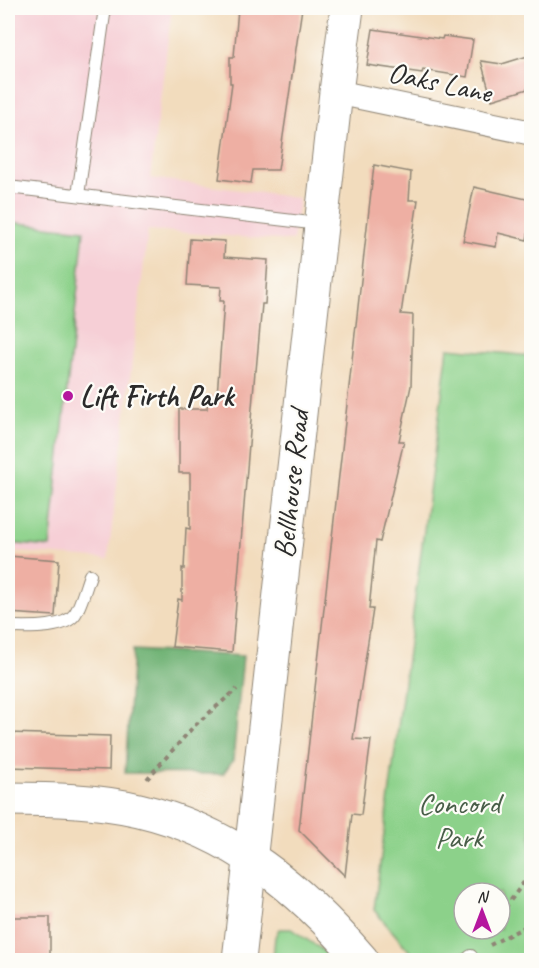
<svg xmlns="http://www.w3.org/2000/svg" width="539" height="968" font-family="Caveat,sans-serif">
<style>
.built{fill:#f6cfd6}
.green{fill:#8cd18a;stroke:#5c7e5a;stroke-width:1.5;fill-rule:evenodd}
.forest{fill:#71b376;stroke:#4e6f50;stroke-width:1.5}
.building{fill:#eeafa3}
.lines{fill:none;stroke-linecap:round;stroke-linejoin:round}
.lane-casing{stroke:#8e8474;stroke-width:14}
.street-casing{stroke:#8e8474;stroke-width:26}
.secondary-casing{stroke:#8e8474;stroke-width:35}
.path{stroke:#8e8474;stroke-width:4;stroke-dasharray:4.5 4.5;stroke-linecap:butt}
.lane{stroke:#fff;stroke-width:12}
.street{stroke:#fff;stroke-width:24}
.secondary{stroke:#fff;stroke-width:33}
.poi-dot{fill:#b5179e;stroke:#fdfcf7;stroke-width:2}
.labels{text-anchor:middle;stroke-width:4.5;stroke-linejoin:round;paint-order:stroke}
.street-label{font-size:30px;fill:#2b2b2b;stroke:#fdfcf7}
.poi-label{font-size:30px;font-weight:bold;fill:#2b2b2b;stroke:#fdfcf7;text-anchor:start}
.park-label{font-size:30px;fill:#485d48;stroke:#fdfcf7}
</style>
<rect width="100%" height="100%" fill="#fdfcf7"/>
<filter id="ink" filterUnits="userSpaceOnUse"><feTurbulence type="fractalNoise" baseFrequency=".0167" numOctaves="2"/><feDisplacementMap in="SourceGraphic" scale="12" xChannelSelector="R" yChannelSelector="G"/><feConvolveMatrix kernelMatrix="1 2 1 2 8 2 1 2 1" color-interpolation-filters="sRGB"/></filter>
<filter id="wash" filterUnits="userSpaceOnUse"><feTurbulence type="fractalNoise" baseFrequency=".008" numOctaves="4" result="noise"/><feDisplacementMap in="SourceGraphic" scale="24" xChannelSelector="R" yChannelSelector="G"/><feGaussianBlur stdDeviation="1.35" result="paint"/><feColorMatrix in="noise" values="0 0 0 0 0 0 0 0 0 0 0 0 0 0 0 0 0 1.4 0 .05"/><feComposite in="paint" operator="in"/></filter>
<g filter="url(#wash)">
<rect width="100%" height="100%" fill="#f2dcbd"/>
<path class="built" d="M8,8H172L150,178L299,198L293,241L148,230L108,559L8,551Z"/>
<g class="green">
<path d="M8,222L84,230L50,547L8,543Z"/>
<path d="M448,348L531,356V960H417L374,910ZM464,893H500V929H464Z"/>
<path d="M279,929H291L327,953L334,960H273L275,937Z"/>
</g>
<path class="forest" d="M133,650L243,656L233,760L223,774L125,773Z"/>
<g id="blocks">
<g class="building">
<path d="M238,8H302L278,170H253L251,183L219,179L232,83H230V57H234Z"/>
<path d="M373,29L442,39L443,36L473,40L467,77L423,70L422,73L367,65Z"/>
<path d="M531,55V88L492,100L481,61L502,64Z"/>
<path d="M374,165L411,172L409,200H418L401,314L413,315L411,386L399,441H404L380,542L376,541L369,609H373L353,739L371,740L361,815L352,814L345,876L299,830Z"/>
<path d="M474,187L531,200V219L527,240L498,233L496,247L463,241Z"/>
<path d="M190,239L225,241L224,257L268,260L265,304H262L256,371H255L232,652L172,647L178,599L182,600V568L184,569L186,528L190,529V473H179V409H207L208,396H217L224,301H220L221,287L187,285Z"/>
<path d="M8,556L59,560L55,616L8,613Z"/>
<path d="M8,733L110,736L109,770L8,767Z"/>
<rect x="8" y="917" width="42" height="43"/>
</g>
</g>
</g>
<g filter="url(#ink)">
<use href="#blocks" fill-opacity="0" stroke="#8e8474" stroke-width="1.5"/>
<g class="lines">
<defs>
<g id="lane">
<path d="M8,187L319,224"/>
<path d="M78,195L105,8"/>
<path d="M8,627C25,627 64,630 75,614C81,605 86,586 90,575"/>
<path d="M466,960L471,956"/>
</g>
<path id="street" d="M336,92L532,133"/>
<g id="secondary">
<path d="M8,799C51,799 97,800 139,810C233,832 301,889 362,960"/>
<path d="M239,960L336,92L347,8"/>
</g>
</defs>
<use href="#lane" class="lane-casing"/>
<use href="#street" class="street-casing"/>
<use href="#secondary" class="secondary-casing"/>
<g class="path">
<path d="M147,779L194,726L237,689"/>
<path d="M500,915L532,871"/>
<path d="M484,938L490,929"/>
<path d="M490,945L532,923"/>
</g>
<use href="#lane" class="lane"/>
<use href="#street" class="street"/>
<use href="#secondary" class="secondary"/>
</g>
</g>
<circle class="poi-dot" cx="68" cy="396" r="6"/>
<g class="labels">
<g class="street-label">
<text transform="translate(440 82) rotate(12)" y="10">Oaks Lane</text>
<text transform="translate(291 484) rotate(-84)" y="10">Bellhouse Road</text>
</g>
<g class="poi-label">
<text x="80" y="406">Lift Firth Park</text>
</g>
<g class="park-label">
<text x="459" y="813">Concord<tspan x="459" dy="34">Park</tspan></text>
</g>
</g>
<rect width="539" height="968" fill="none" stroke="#fdfcf7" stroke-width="30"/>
<g transform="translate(482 911)"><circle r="28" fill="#fdfcf7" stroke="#a9a8a5" stroke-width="1.5"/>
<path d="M0-4.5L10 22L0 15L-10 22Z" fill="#b5179e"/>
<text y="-9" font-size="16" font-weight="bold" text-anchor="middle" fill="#2b2b2b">N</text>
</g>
</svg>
